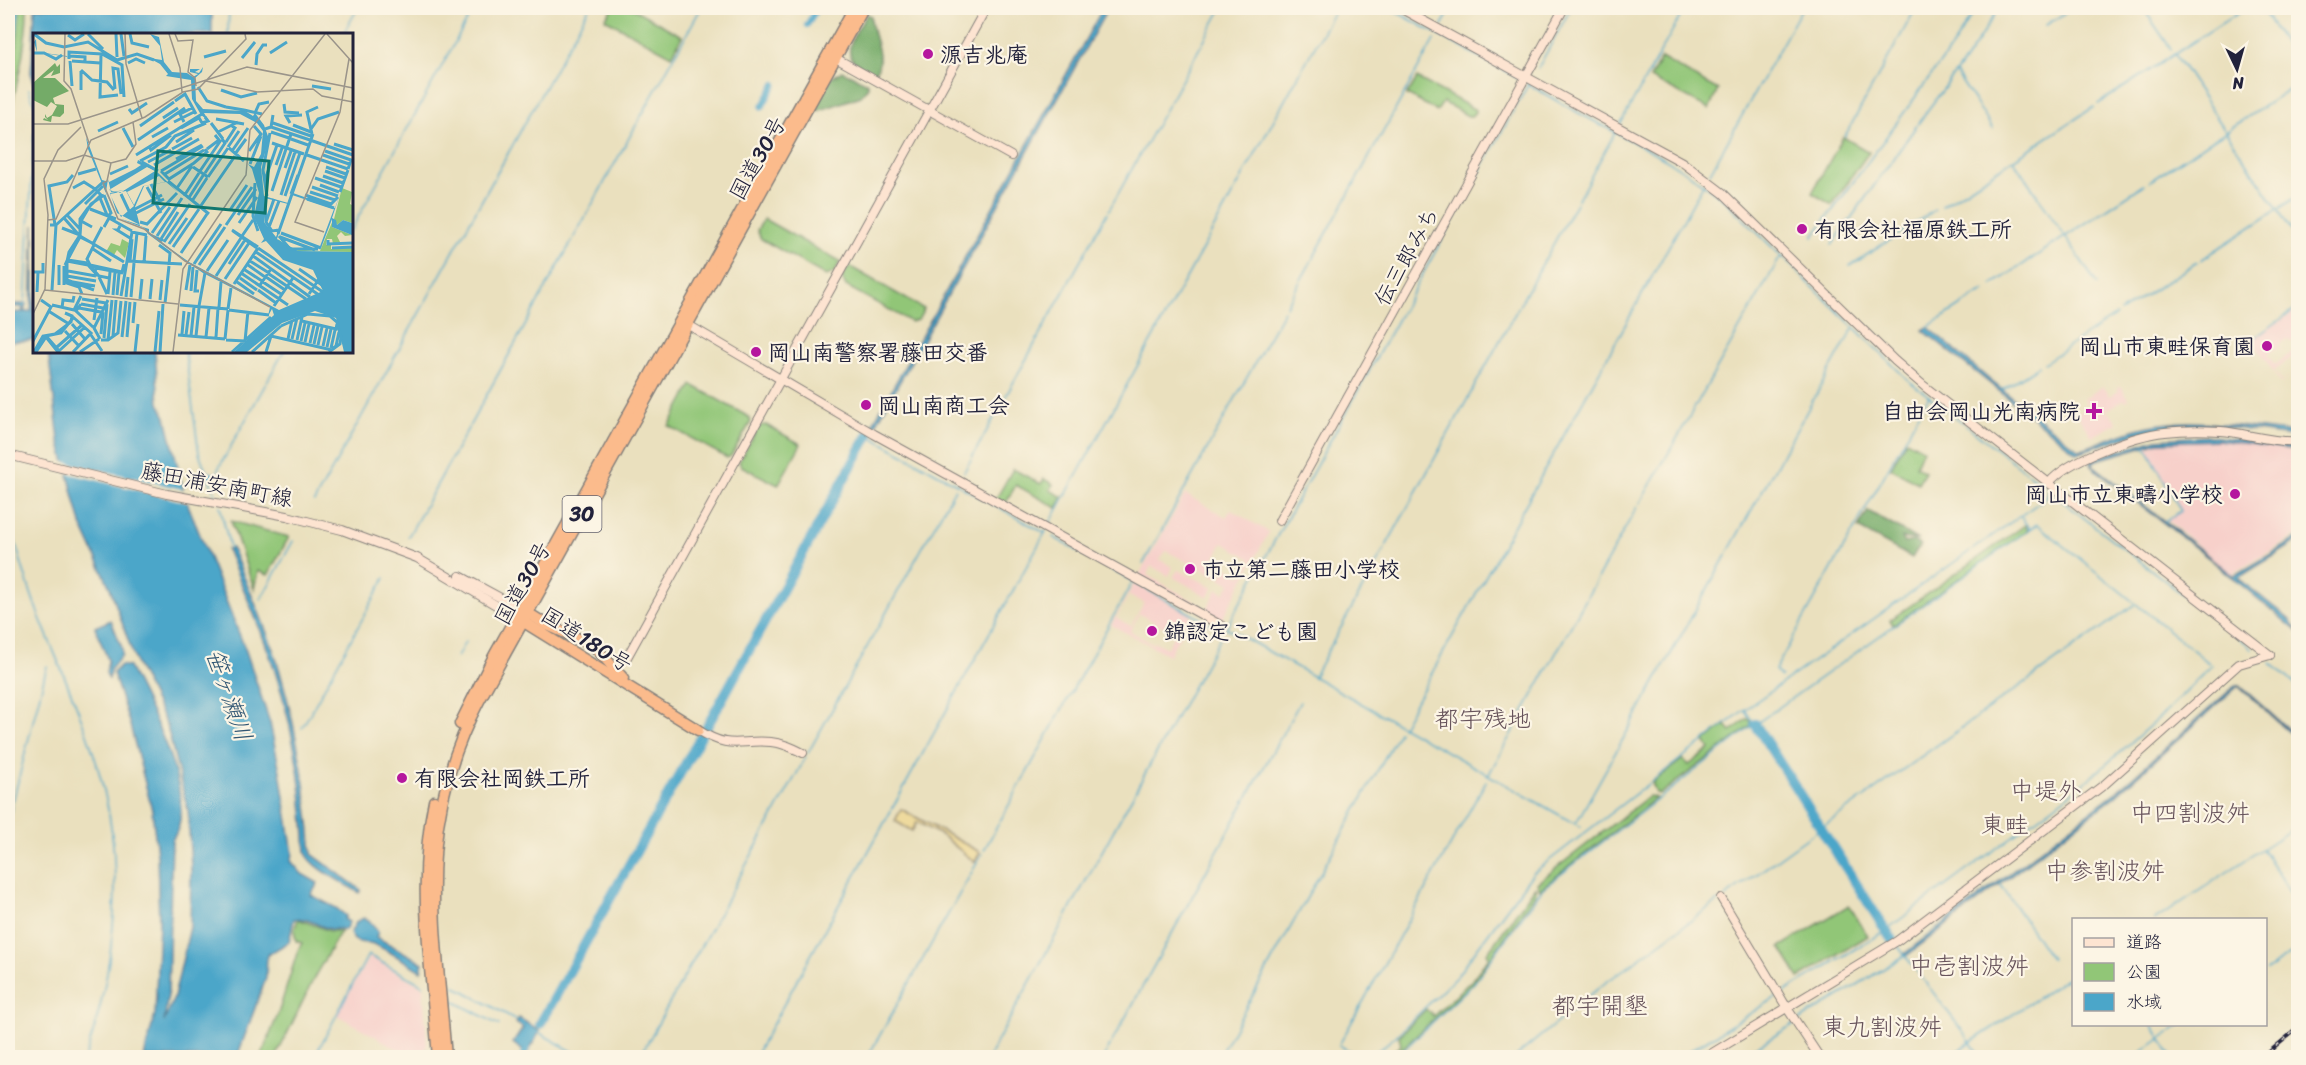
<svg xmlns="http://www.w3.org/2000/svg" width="2306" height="1065" font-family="Sriracha,'Klee One',sans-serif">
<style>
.built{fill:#f7d0ca;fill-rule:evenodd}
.green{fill:#91c677;stroke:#5a7459;stroke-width:1.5}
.forest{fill:#74ab68;stroke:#4b6652;stroke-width:1.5}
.sand{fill:#eeda9e;stroke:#887e6c;stroke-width:1.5}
.water{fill:#4ba6c9;stroke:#366482;stroke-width:1.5}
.pier{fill:#eae0be}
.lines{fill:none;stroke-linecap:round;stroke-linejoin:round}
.stream{stroke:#4ba6c9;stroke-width:1.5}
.canal{stroke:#4ba6c9;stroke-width:6}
.river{stroke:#4ba6c9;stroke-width:10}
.secondary-casing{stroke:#86817c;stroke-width:10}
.highway-casing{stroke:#86817c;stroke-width:13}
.secondary{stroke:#fde4d1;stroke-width:8}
.highway{stroke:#fbbb8c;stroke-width:10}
.rail-casing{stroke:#22223b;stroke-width:4}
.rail{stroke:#fcf5e5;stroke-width:1.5;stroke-dasharray:4.5;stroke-linecap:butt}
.poi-dot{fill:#b5179e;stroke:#fcf5e5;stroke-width:2}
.labels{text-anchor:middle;stroke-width:4.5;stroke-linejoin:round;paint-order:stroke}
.shield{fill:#fcf5e5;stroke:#63616e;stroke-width:1.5}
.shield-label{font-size:21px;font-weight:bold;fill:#22223b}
.poi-label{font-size:22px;font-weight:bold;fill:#22223b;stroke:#fcf5e5;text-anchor:start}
.street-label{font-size:22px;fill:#22223b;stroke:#fcf5e5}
.water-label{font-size:24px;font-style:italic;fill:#325774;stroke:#fcf5e5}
.neighbourhood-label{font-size:24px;fill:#67535b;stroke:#fcf5e5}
.inset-river{fill:none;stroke:#4ba6c9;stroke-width:3}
.inset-road{fill:none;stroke:#9a948a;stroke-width:1.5}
.view{fill:#0f766e;fill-opacity:0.15;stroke:#0f766e;stroke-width:3}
.inset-edge{fill:none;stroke:#22223b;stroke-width:3}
</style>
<rect width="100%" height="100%" fill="#fcf5e5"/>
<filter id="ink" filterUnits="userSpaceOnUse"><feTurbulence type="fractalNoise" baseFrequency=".0167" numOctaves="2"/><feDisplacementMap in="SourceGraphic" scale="12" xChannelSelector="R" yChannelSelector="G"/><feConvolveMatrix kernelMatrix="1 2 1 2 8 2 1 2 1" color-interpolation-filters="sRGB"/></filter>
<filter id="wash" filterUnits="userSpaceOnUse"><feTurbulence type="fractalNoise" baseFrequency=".008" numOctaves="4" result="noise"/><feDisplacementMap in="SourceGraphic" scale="24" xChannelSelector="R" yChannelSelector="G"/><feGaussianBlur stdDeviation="1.35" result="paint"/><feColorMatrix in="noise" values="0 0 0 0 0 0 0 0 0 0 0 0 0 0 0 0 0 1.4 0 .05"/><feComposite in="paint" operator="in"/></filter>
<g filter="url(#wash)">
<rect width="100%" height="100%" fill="#eae0be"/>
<g class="built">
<path d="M2298,309V330L2296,332L2298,337L2291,342L2293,345L2288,339L2278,345L2283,353L2278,347L2267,354L2275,365L2295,350L2294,348H2298V353L2274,370L2282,382L2298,371L2281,383L2252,340Z"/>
<path d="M2103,386L2110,396L2119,391L2117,388L2121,386L2129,399L2125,401L2124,399L2106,411L2108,413L2110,412L2117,423L2092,437L2077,414L2089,407L2084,399Z"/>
<path d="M2218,440L2288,450L2298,461V535L2232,574L2167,520L2182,511L2147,447L2158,443Z"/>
<path d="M1185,494L1226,517L1231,510L1269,532L1222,619L1217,620L1138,577ZM1223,543L1251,559L1241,576L1227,567L1220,578L1230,584L1225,593L1217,589L1206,611L1199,608L1201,605L1147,575L1151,566L1169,576L1173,567L1160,560L1166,551L1218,577L1224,566L1214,559Z"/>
<path d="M1178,570L1214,587L1208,597L1173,577Z"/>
<path d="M1134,584L1191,615L1169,655L1111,625ZM1129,595L1144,603L1131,626L1116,618ZM1139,614L1175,633L1167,648L1155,642L1153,644L1130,631Z"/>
<path d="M369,957L423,987L427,1045L420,1057H412L337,1015Z"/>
</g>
<g class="green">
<path d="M20,8H27C27,48 16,85 8,124V94L15,62Z"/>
<path d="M613,8H632L682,36L672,56L605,19Z"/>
<path d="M1661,58L1718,90L1709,109L1650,78Z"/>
<path d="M1417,78L1476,110L1472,116H1468L1443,102L1437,111L1407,95Z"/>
<path d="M1843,137L1869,152L1832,205L1812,193Z"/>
<path d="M764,219L840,262L834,273L826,276L761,239L757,230Z"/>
<path d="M849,266L924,309L918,320L911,322L846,286L842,278Z"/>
<path d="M692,385L749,417L751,422L731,456L727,458L669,426Z"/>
<path d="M766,425L801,444L778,485L741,466L739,462L759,426Z"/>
<path d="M1906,440L1923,449L1916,466L1925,471L1918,483L1891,468Z"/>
<path d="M1013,469L1041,484L1044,479L1053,484L1050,490L1063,497L1057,508L1016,485L1005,504L996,499Z"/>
<path d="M231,521L289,537L268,575L258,571L254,589Z"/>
<path d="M2025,525L2028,530L1893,625L1890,620Z"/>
<path d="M1747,719H1750L1751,726L1660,794L1656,793L1652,783L1683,759L1689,765L1710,749L1705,741L1726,725L1731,731Z"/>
<path d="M1649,796L1656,798L1540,889L1537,883Z"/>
<path d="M1535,887L1536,893L1473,983L1393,1057H1386L1401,1045L1399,1036L1426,1009L1433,1016L1471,981L1489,957L1487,953Z"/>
<path d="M1849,905L1868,936L1799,978L1780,947Z"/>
<path d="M298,919L330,931H341L316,974L276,1057H261L278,1014L298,950L302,943L296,941L294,930Z"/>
</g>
<g class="forest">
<path d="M867,14L871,16C870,34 886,54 876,72H873C867,69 856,65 852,59C843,46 861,25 867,14Z"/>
<path d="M842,71L868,83V87L861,96L818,111L815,109L831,78Z"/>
<path d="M1868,511L1918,540L1902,538L1905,543L1913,541L1920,545L1912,558L1858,528Z"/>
</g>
<path class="sand" d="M901,809L980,852L975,862L941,835L917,822L912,831L895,821Z"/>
<g class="water">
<path d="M35,8H212V34H34V85L31,73Z"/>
<path d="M1103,8H1108L874,428L871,427Z"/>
<path d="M34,225V340L8,342V313L22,312L23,309L21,307H8V304H26L24,312L31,311Z"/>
<path d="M1928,327L1991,381L2079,450C2101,443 2122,432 2145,427C2196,415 2247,429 2298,433V437L2227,427L2187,426L2137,433L2077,453L1923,330Z"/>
<path d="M48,351H155L159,403L166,417L185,497L246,651L270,723L280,771L293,854L291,861L302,874L318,883L311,895L336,908L346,916L344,919L349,922L345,930C339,927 337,930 331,929C318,927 307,916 294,919L289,942L267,955L266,978L237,1057H144L155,1014L159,923L157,854L152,810L130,725L113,673L121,665L129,667C148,705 202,801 172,840L168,995L164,1022L174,997L190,927L191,867L188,811L167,726L136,663L110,588L81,524L59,440Z"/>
<path d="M2210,436L2298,447V450L2218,440L2158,442L2094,461L2093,465L2234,576L2298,538V541L2238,578L2290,620L2298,632L2215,563L2091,466L2090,461L2095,458L2157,439Z"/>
<path d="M232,548C247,586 268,629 279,668C297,730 307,790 312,854L361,890L359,893C345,883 313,869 306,853C303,790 294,728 274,668C261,628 243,589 227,549Z"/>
<path d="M111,620L122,648V655L110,670L109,680L106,673L108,660L95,627Z"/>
<path d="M2236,685H2239L2298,738V740L2238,686L2115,796L1906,956L1904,954L2116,792Z"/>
<path d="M364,918L369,920L378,932L376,937L423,963L421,971C409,964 382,946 370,943C361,942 354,944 350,933L357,921Z"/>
<path d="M519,1018L540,1031L527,1054L513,1043L523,1028L516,1023Z"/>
</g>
<path class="pier" d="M61,461L186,490L190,503L63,472Z"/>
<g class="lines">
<g class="stream">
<path d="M1389,8L1520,79"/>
<path d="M2143,8L2171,49"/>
<path d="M2261,8L2298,64"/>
<path d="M1442,25L1452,8"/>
<path d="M2046,25L2073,8"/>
<path d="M228,34L229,8"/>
<path d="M343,34L358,8"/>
<path d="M2174,53L2298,240"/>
<path d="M1538,68L1571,8"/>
<path d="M1956,73L1993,129"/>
<path d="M1527,83C1591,124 1664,151 1723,199L1908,380L2044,486"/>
<path d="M29,89L34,103"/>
<path d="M2098,104L2245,8"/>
<path d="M1621,123L1685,8"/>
<path d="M1845,136L1916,8"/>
<path d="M2014,161L2097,284"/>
<path d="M1710,173L1802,8"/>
<path d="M2150,181L2298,84"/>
<path d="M1942,206L2094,107"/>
<path d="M1109,210L1222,8"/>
<path d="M351,230L474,8"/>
<path d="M1813,237L1952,47L1976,8"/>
<path d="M1832,245L1927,111L1966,59L1999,8"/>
<path d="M2201,260L2298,196"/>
<path d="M1850,266L1935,210"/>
<path d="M1992,285L2145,184"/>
<path d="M25,305L34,134"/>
<path d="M1286,307L1434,40"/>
<path d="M2120,312L2197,262"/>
<path d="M1928,327L1985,290"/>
<path d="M2253,339L2298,307"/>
<path d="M185,351L199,453L218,501"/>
<path d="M2044,363L2116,315"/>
<path d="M2002,390L2039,366"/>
<path d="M868,435L1045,533"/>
<path d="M2145,445L2181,511L2165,521"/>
<path d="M964,472L1107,213"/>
<path d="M216,473L284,351"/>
<path d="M2048,490L2252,648"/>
<path d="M314,502L589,8"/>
<path d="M1640,503L1781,256"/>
<path d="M220,506L230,548"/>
<path d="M2020,516L2030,529"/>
<path d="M8,517C17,549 26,581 38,613C60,668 86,722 101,779C126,868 115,971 85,1058"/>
<path d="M1048,527L1336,8"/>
<path d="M408,537L701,8"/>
<path d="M1053,537L1215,627"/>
<path d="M1143,564L1284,311"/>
<path d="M261,599L293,541"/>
<path d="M1226,628L1529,83"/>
<path d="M1227,628L1581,827"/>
<path d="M457,657L465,642"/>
<path d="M2271,663L2298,687"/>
<path d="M1781,677L1775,670L1929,396"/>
<path d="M1313,678L1616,131"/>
<path d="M1745,710L1754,724"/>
<path d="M1402,727L1704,183"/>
<path d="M302,728L385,578"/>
<path d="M808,753L955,489"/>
<path d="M1489,774L1637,507"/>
<path d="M8,821L47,666"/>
<path d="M1576,823L1853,329"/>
<path d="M1821,828L2134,605"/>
<path d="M984,850L1133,581"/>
<path d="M2263,850L2298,905"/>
<path d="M2001,885L2051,959"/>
<path d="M1725,897L1821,828"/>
<path d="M2155,920L2298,825"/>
<path d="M1897,945L1967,1037"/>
<path d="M2266,970L2298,949"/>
<path d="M455,986L518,1021"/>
<path d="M1783,993L1886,930L2047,811L2094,775L2161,716L2212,665"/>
<path d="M448,998L499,1025"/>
<path d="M449,1009L453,1002"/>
<path d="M1800,1020L1906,955"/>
<path d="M538,1021L545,1018"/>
<path d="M2152,1024L2173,1058"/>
<path d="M538,1032L584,1058"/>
<path d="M1969,1040L1981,1058"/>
<path d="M1358,1056L1339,1045L1486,781"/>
<path d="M314,1058L368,955L423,985"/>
<path d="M422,1058L427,1050"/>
<path d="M639,1058L806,757"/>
<path d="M754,1058L1046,531"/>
<path d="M867,1058L982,854"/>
<path d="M988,1058L1221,636"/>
<path d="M1103,1058L1300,702"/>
<path d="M1218,1058L1399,732"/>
<path d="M1368,1058L1395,1037L1456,977L1533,873L1744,710L2040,502L2050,491"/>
<path d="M1395,1058L1474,983L1542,889L1750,728L2037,524L2209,663"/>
<path d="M1514,1058L1601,986L1718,901"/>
<path d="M1678,1058L1777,997"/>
<path d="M1738,1058L1794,1024"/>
<path d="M1947,1058L2074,974"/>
<path d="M2133,1058L2182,1024"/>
</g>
<g class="canal">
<path d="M807,25L817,8"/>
<path d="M8,81L17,8"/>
<path d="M762,107L775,84"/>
<path d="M209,476L211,475"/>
<path d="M522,1058L528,1047"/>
</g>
<g class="river">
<path d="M1755,724L1818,823"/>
<path d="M705,730L869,434"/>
<path d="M1820,827L1892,940"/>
<path d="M540,1024L701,736"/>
</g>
</g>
</g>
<g filter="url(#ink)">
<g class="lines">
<defs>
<g id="secondary">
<path d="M1400,8L1682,162L1723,193L1895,361L1924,386L2270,655"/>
<path d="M832,56L1011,156"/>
<path d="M685,323L874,434L1222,626"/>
<path d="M8,455L167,494L287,516L342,530L417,558L516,617"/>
<path d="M2049,483C2067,460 2135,435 2165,432C2183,430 2202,430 2221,431C2246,433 2273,443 2298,441"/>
<path d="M1279,521L1564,8"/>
<path d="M460,576L521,609"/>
<path d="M626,659L986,8"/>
<path d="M698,730C731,751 739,739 771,742C783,743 793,748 803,753"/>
<path d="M1721,898L1787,1008L1820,1058"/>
<path d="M1704,1058L1897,941L2105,784L2239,664L2270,655"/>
</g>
<g id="highway">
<path d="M523,610L547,625L593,645L623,678"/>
<path d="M519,619L698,730"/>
<path d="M460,724L494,656L854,8"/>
<path d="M434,801C416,885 432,973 438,1058"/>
<path d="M446,1058C436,925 413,826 479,701L863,8"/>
</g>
</defs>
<use href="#secondary" class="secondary-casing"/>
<use href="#highway" class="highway-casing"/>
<use href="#secondary" class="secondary"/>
<use href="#highway" class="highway"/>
<defs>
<path id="rail" d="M2262,1058L2298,1028"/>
</defs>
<use href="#rail" class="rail-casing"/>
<use href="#rail" class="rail"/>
</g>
</g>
<g class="poi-dot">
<circle cx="928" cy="54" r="6"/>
<circle cx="1802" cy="229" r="6"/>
<circle cx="2267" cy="346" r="6"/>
<circle cx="756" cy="352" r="6"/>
<circle cx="866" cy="405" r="6"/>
<path d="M2091 402h6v6h6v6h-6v6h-6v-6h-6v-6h6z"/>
<circle cx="2235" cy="494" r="6"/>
<circle cx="1190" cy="569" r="6"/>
<circle cx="1152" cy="631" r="6"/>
<circle cx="402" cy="778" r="6"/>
</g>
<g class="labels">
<rect class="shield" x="562.5" y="496" width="39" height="36" rx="4.5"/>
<g class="shield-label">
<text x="582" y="521">30</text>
</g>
<g class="poi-label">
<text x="940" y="62">源吉兆庵</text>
<text x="1814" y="237">有限会社福原鉄工所</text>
<text x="2255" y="354" text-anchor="end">岡山市東畦保育園</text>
<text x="768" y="360">岡山南警察署藤田交番</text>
<text x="878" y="413">岡山南商工会</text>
<text x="2080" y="419" text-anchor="end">自由会岡山光南病院</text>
<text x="2223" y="502" text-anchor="end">岡山市立東疇小学校</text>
<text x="1202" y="577">市立第二藤田小学校</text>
<text x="1164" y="639">錦認定こども園</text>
<text x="414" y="786">有限会社岡鉄工所</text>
</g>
<g class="street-label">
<text transform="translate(757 158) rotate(-61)" y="8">国道30号</text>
<text transform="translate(1406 256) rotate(-61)" y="8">伝三郎みち</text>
<text transform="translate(217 484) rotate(11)" y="8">藤田浦安南町線</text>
<text transform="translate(522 583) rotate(-61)" y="8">国道30号</text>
<text transform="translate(587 639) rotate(32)" y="8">国道180号</text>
</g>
<g class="water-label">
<text transform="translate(229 695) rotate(71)" y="8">笹ヶ瀬川</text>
</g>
<g class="neighbourhood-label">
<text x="1483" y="727">都宇残地</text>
<text x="2046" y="799">中堤外</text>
<text x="2190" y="821">中四割波舛</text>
<text x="2005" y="833">東畦</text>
<text x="2105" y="879">中参割波舛</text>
<text x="1969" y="974">中壱割波舛</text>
<text x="1600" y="1014">都宇開墾</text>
<text x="1882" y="1035">東九割波舛</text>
</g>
</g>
<g transform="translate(33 33)">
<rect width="320" height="320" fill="#eae0be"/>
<path d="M309,155L319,159L317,171L319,172V199V190L310,187L304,192L301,186ZM300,187L299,194L319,202L312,203L308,199L304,203L307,209L300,211L299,206H294L293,212H298V216L319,214V219L265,218L259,216L252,214L248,210L245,206L257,216L287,218ZM89,206L96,210L92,225L84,217L81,222L74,217L78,210L87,213Z" fill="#91c677"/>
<path d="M22,30L24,34L27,31V40L18,43L21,37L10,45H22L36,58L20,65L22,71L31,72V80L27,84L19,83L18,89L10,87L11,85L15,87L12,84V81L14,85L19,82L24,73L18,69L14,74L0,67V50Z" fill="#74ab68"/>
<path d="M117,1L126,4L131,29L139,39L154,40L160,44L165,41L157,39V36H167L162,39L166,40L170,34L169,39L162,45L163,68L170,76L212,78L220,83L222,80L231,92L236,106L228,134L231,163L255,170L280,101L260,160L302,175L309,155L299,185L303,187L304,192L310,187L319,190V202L299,194V186L288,215L286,216L301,176L259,162L244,206L265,218L319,219V319H311L303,285L282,278L249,290L214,319H201L241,282L239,276L235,283L237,274L170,240L134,215L115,201L111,195L85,185L72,158L55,116L53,104L46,92L35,52V24L4,19L1,9L3,6L4,19L34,23L35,25V52L46,92L53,104L69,147L76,149L102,136L108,132L104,130L105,127L122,137L146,160L133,149L111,153L102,174L107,193L116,196V200L132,207L128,209L156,229L246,277L290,258L280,237L250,227L233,208L228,210L231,206L221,184L226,160L219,136L212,146L219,136L215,131L221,134L228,121L230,98L224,90L207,81L171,80L176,88L168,82L159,66L158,47L133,43L135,41L127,31L116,25L129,27L127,13ZM114,134L122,138L87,160L76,157ZM126,143L132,149L110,153L101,172L94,159ZM75,146L78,159L92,157L77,160L84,180L107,192L85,185L73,159ZM93,158L101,173L88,184L77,161ZM232,165L255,171L243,204L231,189Z" fill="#4ba6c9" fill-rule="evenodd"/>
<path class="inset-river" d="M1,1L13,10L31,14L55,9L84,27L104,21L121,27M55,1L70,16M83,1L84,24M88,1L91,23M97,1L99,10L116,14M35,2L42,7L51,1M0,20H11L23,26L29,22M237,20L254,9M68,22L67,64L85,62M36,23L52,24V28M171,24L193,18M209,25L222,9M36,26V19L69,21L89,32L91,64M37,28L39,53M39,28L67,30M95,30L103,26L112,30M223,32L224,21L230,12H234M48,37L59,47L74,49L81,57M48,38V57M279,53L298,56M165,54L174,68L193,74M82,56L80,35L85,36L88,61M188,57L208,64L224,60M142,68L152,61L163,81M251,71L252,79L266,80M193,74L211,77M96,76L99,80L114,70M211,77L229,81M222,80L226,71L236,69M165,83L169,90L175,88L172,84M130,85L145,75M183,86L211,91M141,89L161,79M151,89L147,81L159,75M178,90L190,106M240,90L278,103M257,90L253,83L269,82M260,92L278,99M107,93L141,69M238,94L277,107M90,95L100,114M148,95L166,85M232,96L238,94L240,82M278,96L285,86L306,79M65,98L85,89M185,99L205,89M238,99L256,105M279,101L274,79L285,74M119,104L135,95M258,106L275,112M105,107L152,75M277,107L320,122M143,109L161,97M193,109L202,95L199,93M239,110L271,121M301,111L320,117M116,113L118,117L138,102M195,114L206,98M196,115L211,128M139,116L159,105M174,116L186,107L182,102M199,118L215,95M216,118L228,101L221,93M292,118L318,127L315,136M202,121L213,106M103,122L169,81M274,122L315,136M290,122L316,131M143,126L169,112M107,128L133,114L142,103L173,90M109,129L125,138M115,129L138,117M217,131L228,103M121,132L166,106M243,132L249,115M160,134L175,144M293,134L313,141M252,135L258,118M256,137L262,119M128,138L136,146L161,130L174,119L172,116M128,138L170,113M167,138L188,107M292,138L312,145M172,140L192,110L189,106M45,141L63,136M77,141L95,133M132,141L171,117M290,143L310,150M175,144L195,115M282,145L308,154M232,147L244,112M135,148L176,181M222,150L220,183L225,198M118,151L127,168M287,152L306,159M114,154L128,180M279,154L305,163M40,155L51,149L62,156M144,155L159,133M239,158L258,101M277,159L302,167M307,159L315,137M88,161L96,178M258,161L265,142M71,162L78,180L75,183M248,162L256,137M272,162L298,171L305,164M151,163L166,140M234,163L230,137L237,100M252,163L267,120M231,164L233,189L239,198L246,197M67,165L74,182M155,166L171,141M274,166L301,175M159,168L174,145M52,171L70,153M167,174L202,123M55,175L68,162L63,157M57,176L83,186M102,176L129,162M197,177L214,152M103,180L131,166M34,182L47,196M205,182L223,156M31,185L45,201M48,188L58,171L71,162M107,189L114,191L144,160M233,189L241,166M206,190L224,164M17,192H23L19,257M22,192L16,153L34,149L40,142M23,192L70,149M193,192L219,154M87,193L85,197H84L97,205M71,194L76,185L99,198M236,194L246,168M29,195L47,202M199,197L225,214M200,198L224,215M119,200L137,174M248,200L288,215M245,201L280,101M47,203L48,188L59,194M47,203L91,229M124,203L149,165M209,203L220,187M246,203L257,216H285M247,204L282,217M128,206L145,179M295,207V211L320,210M131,209L157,171M43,211L34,228V247L61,257M43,211L47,204L57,209M60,211L69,194M136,211L154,185M61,212L54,226L57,232L89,239L91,231M126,212L137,220L136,232M140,214L166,176M225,215L290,259M299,215L320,214M60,216L78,228M73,218L91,229M223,219L286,262M148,220L174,181M220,223L277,264M35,227L54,230M34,228L55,232L65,243M94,228L149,231M97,228L99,206M101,228L104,200M217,228L236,240M111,230L113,203M161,231L188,191M196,231L212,207M32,232L43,208M166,232L192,194M215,232L232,244M58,234L66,243L76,245M266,236L289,252M164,237L162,258H166M212,237L229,248M35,238L63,243M174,238L195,207M0,239H10V230M62,239L63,235L90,240M208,240L255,272M236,241L273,266M34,243L63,248M183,243L208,205M66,244L74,261M233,244L252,257M207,245L224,257M192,246L216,210M40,249L62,253M204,249L221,261M230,249L248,261M201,251L225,215M26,252V232M31,252V233M227,252L238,236M153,257L157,232M225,257L243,270M158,258L160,234M4,259L5,239M49,261L46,254L34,250L32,238L36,219L47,202V186L55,175M75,261L77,239M276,261L286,246M80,262L82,239M84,262L86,240M88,263L99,199L114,202M93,264L95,244M98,264L101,230M49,266L73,270M107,266L109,246M117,266L119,246M127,267L129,247M132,270L136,233M48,271L43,278L60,294M48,271L70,275M19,272L41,277L48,263M147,272L195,276M166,273L172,240M241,273L260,245M186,274L188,249M29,275L30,267L40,268L41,263M46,275L68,279M195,276L198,255M196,277L236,282M17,279L36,291M61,287L64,265M269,288L303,296L304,291M100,290L102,269M39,291L52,306M248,293L275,281L297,283L304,289L308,304L307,311L296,319M32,298L45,312M22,301L38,289L39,283L32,280M68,301L70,279M149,301L151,278M58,302L69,318M145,302L192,306M153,302L156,279M13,303L28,300L40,285M80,303L83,267M158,303L161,274M163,303L166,275M13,304L25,319M14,304L27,319M89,304L93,268M94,304L97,269M173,304L176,275M183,304L185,275M71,305L74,271M67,306L61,295L75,267M192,306L195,277M255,306L259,287M259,306L264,285M68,307H75L85,300L88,268M75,307L79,267M193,307L212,308L215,278M264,307L269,284M0,308L18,274L8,267M268,308L272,290M272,309L276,291M277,310L281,292M281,311L285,293M285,312L289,294M290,313L294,295M24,314L49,292M294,314L298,296M298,315L302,297M299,316L303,313L306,299M27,317L52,294M1,319L10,303L22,301M3,319L13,304M40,319L58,300L40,284M47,319L66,306M102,319L105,291M122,319L126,278M127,319L130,271M199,319L238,284M219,319L248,293M233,319L238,303L299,317"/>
<path class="inset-road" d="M32,1L31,48L38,56L56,110M92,1L93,31L109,85M136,1L147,35L149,59M142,1L145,8L160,7L155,39L162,45L163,53M294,1L320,30M173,48L224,59L280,56L289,63L320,69M0,91H35L214,34L320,55M0,128H33L51,122L78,130L93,126L103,111L100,89M78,130L74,148L70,150L85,186L111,196L152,228L237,274M15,187L23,186L58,107L112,84L150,59L165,56L213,6L212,1M291,199L262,189L307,79L316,26M12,257L145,271M0,281L12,256L15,182L11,146L25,117L48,94M140,319L150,236L213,142L217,97L292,1"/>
<path class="view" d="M125,118L236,128L232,180L120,170Z"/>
<rect width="320" height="320" class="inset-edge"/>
</g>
<rect width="2306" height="1065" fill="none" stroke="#fcf5e5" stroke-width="30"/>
<rect x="2072" y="918" width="195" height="108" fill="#fcf5e5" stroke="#a5a1a1" stroke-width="1.5"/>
<rect x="2084" y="938" width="30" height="9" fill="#fde4d1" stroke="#a5a1a1" stroke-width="1.5"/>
<text x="2126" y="948" font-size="18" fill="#22223b">道路</text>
<rect x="2084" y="963" width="30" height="18" fill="#91c677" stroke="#a5a1a1" stroke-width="1.5"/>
<text x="2126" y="978" font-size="18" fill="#22223b">公園</text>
<rect x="2084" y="993" width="30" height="18" fill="#4ba6c9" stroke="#a5a1a1" stroke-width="1.5"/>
<text x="2126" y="1008" font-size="18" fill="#22223b">水域</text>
<g transform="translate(2237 69) rotate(175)" stroke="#fcf5e5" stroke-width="4.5" paint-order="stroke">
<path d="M0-4.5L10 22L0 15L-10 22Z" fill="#22223b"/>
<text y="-9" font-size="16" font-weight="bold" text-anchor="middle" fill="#22223b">N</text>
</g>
</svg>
